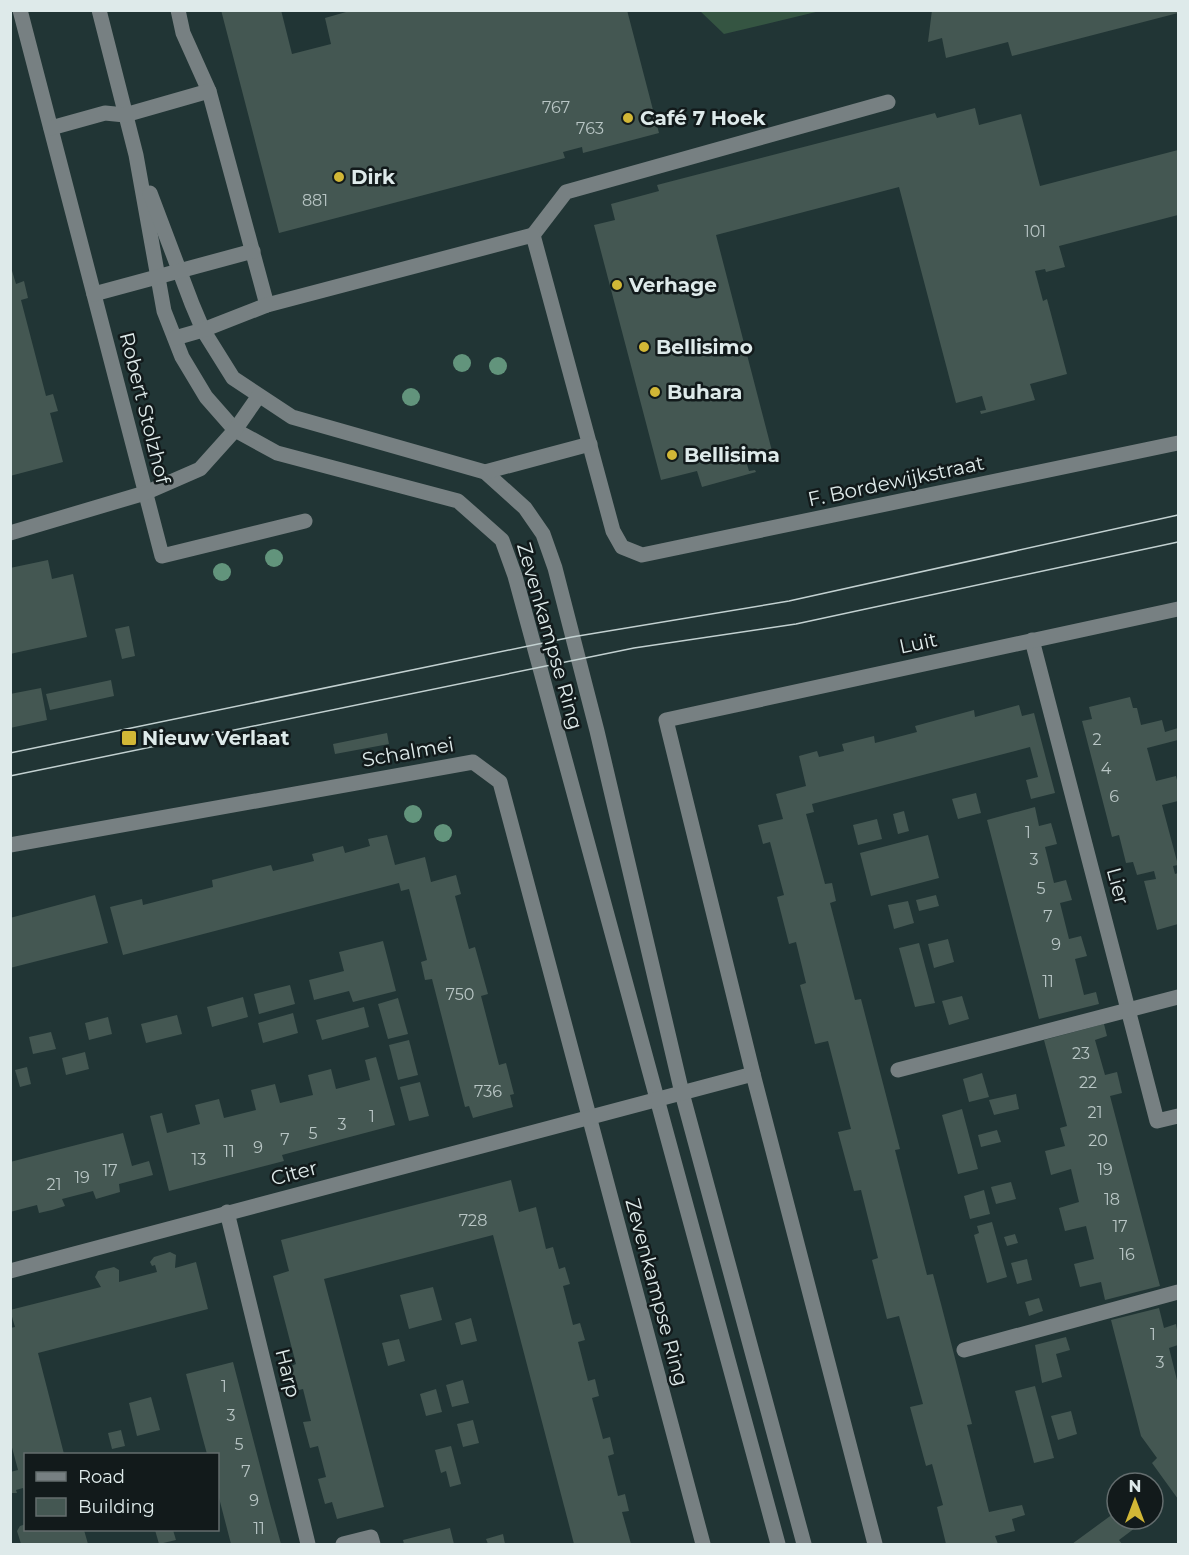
<svg xmlns="http://www.w3.org/2000/svg" width="1189" height="1555" font-family="Montserrat,sans-serif">
<style>
.green{fill:#355542}
.building{fill:#445752}
.lines{fill:none;stroke-linecap:round;stroke-linejoin:round}
.minor{stroke:#778082;stroke-width:15}
.tram{stroke:#c2d0d0;stroke-width:1.5}
.tree{fill:#62947c}
.poi-dot{fill:#d2b736;stroke:#121a1b;stroke-width:2}
.labels{text-anchor:middle;stroke-width:5;stroke-linejoin:round;paint-order:stroke}
.number-label{font-size:16px;fill:#b8c5c4}
.poi-label{font-size:20px;font-weight:bold;fill:#deeaea;stroke:#121a1b;text-anchor:start}
.street-label{font-size:20px;fill:#deeaea;stroke:#121a1b}
</style>
<rect width="100%" height="100%" fill="#213535"/>
<path class="green" d="M700,11H820L724,34Z"/>
<g class="building">
<path d="M221,10H281L292,54L331,44L325,18L353,10H627L659,133L583,153L582,147L563,152L565,158L279,233Z"/>
<path d="M932,10H1178V13L1012,56L1008,42L946,58L942,38L928,42Z"/>
<path d="M975,108L979,125L1021,114L1040,186L1178,150V215L1059,246L1065,267L1046,272L1045,269L1035,271L1043,301L1047,299L1067,374L1030,384L1035,400L981,414L980,411L986,410L982,396L956,403L899,187L716,235L772,451L745,458L749,471L755,470L756,472L702,487L697,471L661,480L594,225L615,220L611,204L659,191L657,185L935,113L937,118Z"/>
<path d="M10,264L16,284L24,281L28,298L21,300L46,396L53,394L58,411L50,413L63,462L10,476Z"/>
<path d="M48,560L52,579L73,574L87,637L10,654V568Z"/>
<path d="M129,626L135,656L122,659L115,629Z"/>
<path d="M111,680L114,696L50,710L46,694Z"/>
<path d="M41,688L47,720L10,728V694Z"/>
<path d="M1130,697L1133,708H1137L1141,725L1162,720L1165,732L1178,728V740L1147,748L1156,781L1176,776L1178,784V801L1162,805L1178,865L1173,866L1175,874L1178,873V924L1157,930L1144,881L1156,879L1154,871L1137,875L1133,862L1126,863L1119,835L1112,837L1082,721L1092,719L1089,707Z"/>
<path d="M1019,705L1022,716L1034,713L1055,793L1031,799L1026,780L1038,777L1030,747L812,804L814,812L806,814L825,884L832,883L836,901L830,903L855,1000L861,999L900,1149L895,1150L927,1275L933,1274L941,1304L972,1424L967,1425L989,1512L1022,1505L1025,1515L1012,1519L1015,1531L995,1536L998,1544H946L937,1507L943,1505L932,1464L926,1466L910,1407L923,1404L899,1316L887,1319L872,1260L878,1258L861,1190L854,1191L838,1132L851,1129L828,1041L815,1044L800,985L806,983L796,942L789,944L777,897L784,895L770,842L763,844L758,825L783,819L776,794L806,786L799,756L817,751L819,757L844,751L842,744L874,736L875,743L917,732L915,726L974,710L975,717Z"/>
<path d="M387,733L389,744L335,754L333,744Z"/>
<path d="M976,793L981,813L958,819L952,799Z"/>
<path d="M1035,807L1039,826L1051,823L1054,833L1057,844L1045,847L1054,883L1066,880L1072,900L1060,903L1069,939L1081,936L1087,956L1075,959L1084,995L1096,992L1099,1004L1039,1019L987,820Z"/>
<path d="M904,811L909,831L898,834L893,814Z"/>
<path d="M877,819L882,839L858,845L853,825Z"/>
<path d="M387,835L395,865L425,857L431,882L456,875L461,894L455,896L469,949L475,947L488,994L481,996L499,1065L506,1063L514,1094L510,1095L513,1107L473,1118L469,1106L465,1107L432,979L425,980L421,962L427,960L409,889L401,891L399,883L123,955L110,907L142,899L143,905L213,887L212,880L271,865L273,871L314,861L312,854L343,846L345,853L370,846L368,839Z"/>
<path d="M928,835L939,878L871,896L860,853Z"/>
<path d="M95,895L108,943L10,968V918Z"/>
<path d="M936,895L939,906L919,911L916,900Z"/>
<path d="M908,901L914,923L894,929L888,905Z"/>
<path d="M948,939L954,962L934,968L928,944Z"/>
<path d="M383,941L396,991L353,1002L349,991L314,1000L309,980L344,971L339,952Z"/>
<path d="M919,943L935,1003L915,1007L899,948Z"/>
<path d="M290,985L295,1004L259,1014L254,994Z"/>
<path d="M962,996L969,1019L949,1025L942,1001Z"/>
<path d="M243,997L248,1017L212,1027L207,1007Z"/>
<path d="M398,998L408,1034L388,1039L378,1004Z"/>
<path d="M364,1007L369,1027L322,1040L316,1020Z"/>
<path d="M293,1013L298,1033L263,1043L258,1023Z"/>
<path d="M177,1015L182,1034L146,1043L141,1024Z"/>
<path d="M108,1017L112,1034L89,1040L85,1023Z"/>
<path d="M1104,1024L1107,1036L1095,1040L1105,1075L1117,1072L1122,1093L1110,1096L1160,1286L1105,1300L1101,1282L1080,1287L1074,1264L1094,1259L1086,1226L1065,1231L1059,1208L1079,1202L1071,1169L1051,1175L1045,1151L1065,1146L1060,1128L1067,1126L1044,1040Z"/>
<path d="M51,1032L56,1049L33,1054L29,1037Z"/>
<path d="M409,1040L418,1075L398,1080L389,1045Z"/>
<path d="M85,1052L89,1069L66,1075L62,1058Z"/>
<path d="M376,1057L395,1125L282,1155L284,1161L169,1191L150,1116L162,1113L167,1133L200,1124L195,1105L219,1099L224,1118L256,1110L251,1090L275,1084L280,1103L313,1095L308,1075L331,1069L336,1089L370,1080L365,1060Z"/>
<path d="M27,1067L31,1084L20,1087L15,1070Z"/>
<path d="M982,1073L989,1097L969,1102L963,1079Z"/>
<path d="M420,1082L429,1116L409,1121L400,1087Z"/>
<path d="M1016,1094L1019,1109L994,1115L989,1100Z"/>
<path d="M962,1109L978,1169L958,1174L942,1115Z"/>
<path d="M997,1130L1001,1142L981,1147L978,1135Z"/>
<path d="M123,1133L132,1166L149,1161L153,1175L119,1184L120,1192L96,1199L93,1191L62,1199L65,1206L52,1210L39,1213L37,1205L10,1212V1162Z"/>
<path d="M511,1180L519,1212L536,1207L546,1249L553,1247L559,1269L565,1267L570,1284L563,1286L573,1325L580,1323L585,1340L578,1342L588,1381L595,1379L599,1396L592,1398L603,1439L610,1437L614,1454L608,1456L618,1496L625,1494L629,1511L622,1512L631,1544H574L493,1235L324,1279L384,1507L337,1519L332,1502L325,1504L318,1479L326,1477L318,1446L310,1448L303,1422L311,1421L303,1389L295,1391L289,1367L296,1364L273,1276L289,1271L281,1240Z"/>
<path d="M1011,1182L1016,1199L996,1204L991,1187Z"/>
<path d="M984,1190L990,1214L970,1219L964,1196Z"/>
<path d="M992,1222L1007,1277L987,1283L974,1235L979,1233L977,1226Z"/>
<path d="M1015,1234L1018,1243L1007,1246L1004,1237Z"/>
<path d="M170,1252L176,1255L175,1268L196,1262L208,1309L38,1353L64,1454H26V1495L23,1488L16,1490L17,1493H10V1472L18,1470L10,1440V1328L15,1327L10,1310L101,1287L95,1277L98,1271L114,1267L119,1270V1282L157,1272L155,1265L152,1266L150,1262L154,1257Z"/>
<path d="M1027,1259L1032,1280L1017,1284L1011,1263Z"/>
<path d="M433,1287L442,1320L409,1329L400,1295Z"/>
<path d="M1039,1298L1043,1311L1029,1316L1025,1302Z"/>
<path d="M1159,1308L1164,1328L1176,1324L1178,1335V1345L1169,1348L1178,1384V1499L1152,1463L1157,1458L1141,1436L1111,1320Z"/>
<path d="M471,1318L477,1341L461,1345L455,1323Z"/>
<path d="M1066,1337L1070,1350L1056,1354L1062,1377L1042,1383L1035,1345Z"/>
<path d="M399,1339L405,1361L388,1366L382,1343Z"/>
<path d="M233,1362L270,1504L281,1544H231L218,1494V1454H207L201,1432L186,1374Z"/>
<path d="M463,1380L469,1403L452,1407L446,1385Z"/>
<path d="M1035,1386L1054,1458L1034,1463L1015,1391Z"/>
<path d="M436,1389L442,1412L426,1416L420,1394Z"/>
<path d="M151,1397L160,1430L137,1436L129,1403Z"/>
<path d="M1071,1411L1077,1434L1058,1440L1051,1416Z"/>
<path d="M473,1420L479,1443L463,1447L457,1424Z"/>
<path d="M121,1430L125,1446L112,1449L108,1433Z"/>
<path d="M451,1446L461,1484L450,1487L446,1471L441,1473L435,1450Z"/>
<path d="M1117,1511V1519H1129L1135,1528L1119,1540L1122,1544H1072Z"/>
<path d="M26,1524V1530H84L88,1544H21L17,1531L20,1526Z"/>
<path d="M450,1528L454,1544H404L403,1540Z"/>
<path d="M155,1530H173L176,1540L159,1544Z"/>
<path d="M503,1534L505,1544H488L486,1539Z"/>
</g>
<g class="lines">
<g class="minor">
<path d="M20,10L162,556L305,521"/>
<path d="M99,10L136,155L164,311L182,357L206,397L235,430L277,453L458,501L502,540L515,576L778,1544"/>
<path d="M178,10L183,33L209,91L267,305"/>
<path d="M51,128L105,113L125,115L209,91"/>
<path d="M150,193L192,304L203,330L233,378L292,417L485,472L525,508L543,534L555,568L597,731L682,1093L804,1544"/>
<path d="M533,235L566,192L888,102"/>
<path d="M94,294L253,251"/>
<path d="M175,338L203,330L267,305L533,235L613,531L622,547L642,555L1178,443"/>
<path d="M485,472L590,444"/>
<path d="M10,533L145,493L200,469L235,430L258,397"/>
<path d="M1032,640L1157,1121L1178,1116"/>
<path d="M10,845L473,762L500,782L703,1544"/>
<path d="M898,1070L1178,997"/>
<path d="M227,1212L308,1544"/>
<path d="M10,1271L753,1074"/>
<path d="M964,1350L1178,1292"/>
<path d="M343,1544L371,1537L373,1544"/>
<path d="M875,1544L753,1074L666,720L1178,609"/>
</g>
<g class="tram">
<path d="M10,753L572,637L789,601L1178,515"/>
<path d="M10,776L634,648L796,624L1178,542"/>
</g>
</g>
<g class="tree">
<circle cx="462" cy="363" r="9"/>
<circle cx="498" cy="366" r="9"/>
<circle cx="411" cy="397" r="9"/>
<circle cx="274" cy="558" r="9"/>
<circle cx="222" cy="572" r="9"/>
<circle cx="413" cy="814" r="9"/>
<circle cx="443" cy="833" r="9"/>
</g>
<g class="poi-dot">
<circle cx="628" cy="118" r="6"/>
<circle cx="339" cy="177" r="6"/>
<circle cx="617" cy="285" r="6"/>
<circle cx="644" cy="347" r="6"/>
<circle cx="655" cy="392" r="6"/>
<circle cx="672" cy="455" r="6"/>
<rect x="121" y="730" width="16" height="16" rx="3"/>
</g>
<g class="labels">
<g class="number-label">
<text x="556" y="113">767</text>
<text x="590" y="134">763</text>
<text x="315" y="206">881</text>
<text x="1035" y="237">101</text>
<text x="1097" y="745">2</text>
<text x="1106" y="774">4</text>
<text x="1114" y="802">6</text>
<text x="1028" y="838">1</text>
<text x="1034" y="865">3</text>
<text x="1041" y="894">5</text>
<text x="1048" y="922">7</text>
<text x="1056" y="950">9</text>
<text x="1048" y="987">11</text>
<text x="460" y="1000">750</text>
<text x="1081" y="1059">23</text>
<text x="1088" y="1088">22</text>
<text x="488" y="1097">736</text>
<text x="1095" y="1118">21</text>
<text x="372" y="1122">1</text>
<text x="342" y="1130">3</text>
<text x="313" y="1139">5</text>
<text x="285" y="1145">7</text>
<text x="1098" y="1146">20</text>
<text x="258" y="1153">9</text>
<text x="229" y="1157">11</text>
<text x="199" y="1165">13</text>
<text x="1105" y="1175">19</text>
<text x="110" y="1176">17</text>
<text x="82" y="1183">19</text>
<text x="54" y="1190">21</text>
<text x="1112" y="1205">18</text>
<text x="473" y="1226">728</text>
<text x="1120" y="1232">17</text>
<text x="1127" y="1260">16</text>
<text x="1153" y="1340">1</text>
<text x="1160" y="1368">3</text>
<text x="224" y="1392">1</text>
<text x="231" y="1421">3</text>
<text x="239" y="1450">5</text>
<text x="246" y="1477">7</text>
<text x="254" y="1506">9</text>
<text x="259" y="1534">11</text>
</g>
<g class="poi-label">
<text x="640" y="125">Café 7 Hoek</text>
<text x="351" y="184">Dirk</text>
<text x="629" y="292">Verhage</text>
<text x="656" y="354">Bellisimo</text>
<text x="667" y="399">Buhara</text>
<text x="684" y="462">Bellisima</text>
<text x="142" y="745">Nieuw Verlaat</text>
</g>
<g class="street-label">
<text transform="translate(145 408) rotate(76)" y="7">Robert Stolzhof</text>
<text transform="translate(896 481) rotate(-12)" y="7">F. Bordewijkstraat</text>
<text transform="translate(550 636) rotate(74)" y="7">Zevenkampse Ring</text>
<text transform="translate(918 643) rotate(-12)" y="7">Luit</text>
<text transform="translate(408 752) rotate(-10)" y="7">Schalmei</text>
<text transform="translate(1118 886) rotate(75)" y="7">Lier</text>
<text transform="translate(294 1173) rotate(-15)" y="7">Citer</text>
<text transform="translate(657 1292) rotate(75)" y="7">Zevenkampse Ring</text>
<text transform="translate(288 1373) rotate(76)" y="7">Harp</text>
</g>
</g>
<rect width="1189" height="1555" fill="none" stroke="#deeaea" stroke-width="24"/>
<rect x="24" y="1453" width="195" height="78" fill="#121a1b" stroke="#646d6e" stroke-width="1.5"/>
<rect x="36" y="1472" width="30" height="9" fill="#778082" stroke="#646d6e" stroke-width="1.5"/>
<text x="78" y="1483" font-size="18" fill="#deeaea">Road</text>
<rect x="36" y="1498" width="30" height="18" fill="#445752" stroke="#646d6e" stroke-width="1.5"/>
<text x="78" y="1513" font-size="18" fill="#deeaea">Building</text>
<g transform="translate(1135 1501)"><circle r="28" fill="#121a1b" stroke="#646d6e" stroke-width="1.5"/>
<path d="M0-4.5L10 22L0 15L-10 22Z" fill="#d2b736"/>
<text y="-9" font-size="16" font-weight="bold" text-anchor="middle" fill="#deeaea">N</text>
</g>
</svg>
